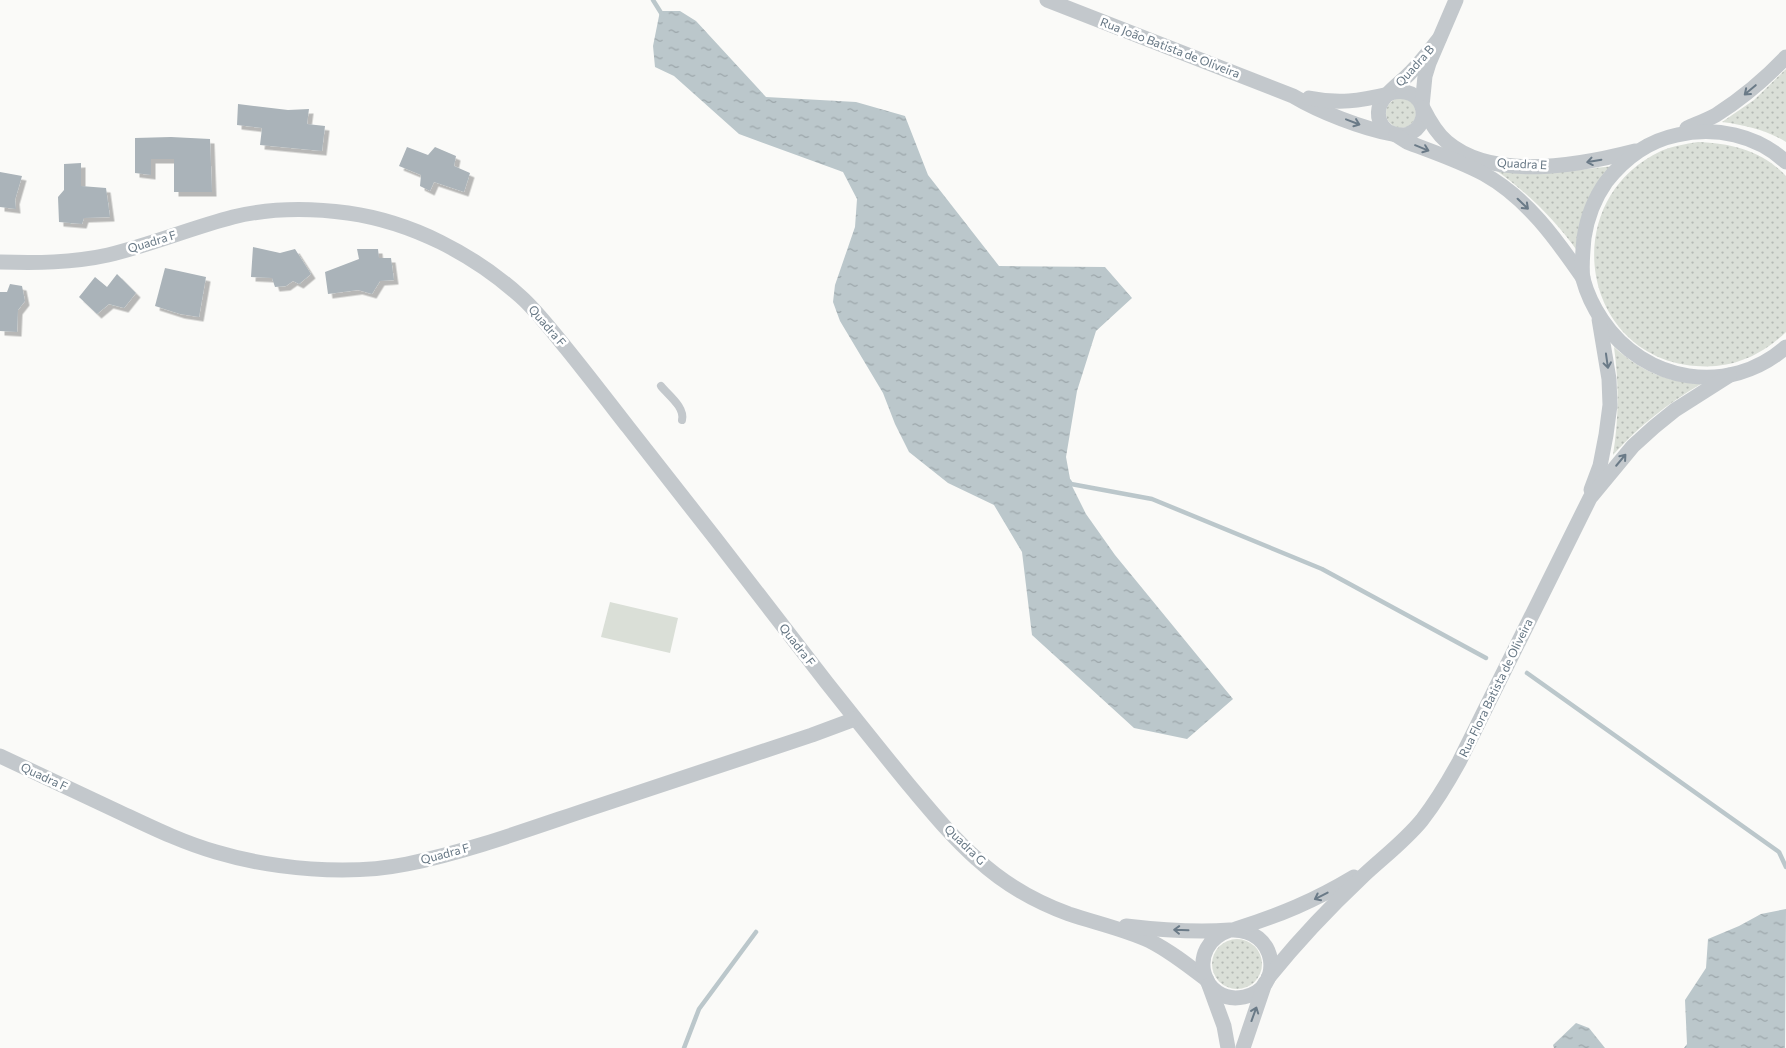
<svg xmlns="http://www.w3.org/2000/svg" width="1786" height="1048" font-family="Commissioner,sans-serif">
<style>
.grass{fill:url(#grass-dots)}
.garden{fill:#dadfd7}
.water{fill:url(#water-ripples)}
.lines{fill:none;stroke-linecap:round;stroke-linejoin:round}
.stream{stroke:#bbc7cb;stroke-width:4.5}
.building{fill:#aab3b9;filter:url(#shadow)}
.lane{stroke:#c3c8cc;stroke-width:8}
.street{stroke:#c3c8cc;stroke-width:15}
.oneway{stroke:#6a7a87}
.labels{text-anchor:middle;stroke-width:5;stroke-linejoin:round;paint-order:stroke}
.street-label{font-size:12px;fill:#657683;stroke:#fff}
</style>
<defs>
<pattern id="grass-dots" width="8" height="8" patternUnits="userSpaceOnUse" patternTransform="scale(1.25)"><rect width="8" height="8" fill="#dadfd7"/><path d="M2 2h.1M6 6h.1" fill="none" stroke="#b4b9b4" stroke-width="1.8" stroke-linecap="round"/></pattern>
<pattern id="water-ripples" width="26" height="14" patternUnits="userSpaceOnUse" patternTransform="scale(1.25)"><rect width="26" height="14" fill="#bbc7cb"/><path d="M2 4q2-2 4 0t4 0M15 11q2-2 4 0t4 0" fill="none" stroke="#9ca6aa"/></pattern>
<filter id="shadow"><feDropShadow dx="4.5" dy="4.5" stdDeviation="0" flood-color="#0004"/></filter>
</defs>
<rect width="100%" height="100%" fill="#fafaf8"/>
<g class="grass">
<path d="M1786,69V142C1766,130 1745,125 1722,122L1754,100Z"/>
<circle cx="1401" cy="113" r="15"/>
<path d="M1698,142C1731,143 1763,151 1786,176V332C1761,356 1731,369 1696,366C1580,357 1556,200 1661,151C1673,146 1685,144 1698,142Z"/>
<path d="M1614,166L1578,252C1555,220 1529,194 1497,171H1568Z"/>
<path d="M1614,347C1639,370 1666,382 1701,384C1667,404 1639,426 1613,455C1619,418 1619,384 1614,347Z"/>
<circle cx="1237" cy="964" r="25"/>
</g>
<path class="garden" d="M610,602L678,618L670,653L601,637Z"/>
<g class="water">
<path d="M660,11H680L696,21L766,97L856,102L905,116L928,175L999,266L1105,267L1132,298L1096,331L1077,391L1066,457L1071,484L1086,514L1115,555L1233,699L1187,739L1134,728L1032,635L1022,552L994,505L948,483L909,452L895,424L883,393L840,321L833,302L835,285L855,227L857,199L843,172L739,134L674,76L655,67L653,46Z"/>
<path d="M1786,909L1785,1048H1684L1687,1044L1685,1000L1706,968L1708,939L1739,926L1761,914Z"/>
<path d="M1576,1023L1589,1028L1605,1048H1554L1553,1045Z"/>
</g>
<g class="lines">
<g class="stream">
<path d="M653,0L663,16"/>
<path d="M1069,481L1071,484L1152,499L1322,569L1486,658"/>
<path d="M1527,673L1779,852L1786,867"/>
<path d="M684,1048L699,1009L756,932"/>
</g>
</g>
<g class="building">
<path d="M238,104L288,110L309,109L307,124L325,126L322,151L260,145L262,128L237,125Z"/>
<path d="M171,137L210,139L212,192H174V159H151V175L135,173V138Z"/>
<path d="M407,147L428,155L435,147L456,156L454,166L470,173L464,192L434,182L430,191L420,186L421,175L399,166Z"/>
<path d="M81,163V186L106,188L110,217L84,218L82,224L59,222L58,197L64,190V164Z"/>
<path d="M0,172L22,176L15,200L16,209L0,207Z"/>
<path d="M253,247L280,253L295,249L311,274L299,284L293,281L286,286L275,287L272,278L251,277Z"/>
<path d="M357,249H378L379,258H391L394,280L380,281L372,294L358,290L328,294L325,272L359,259Z"/>
<path d="M165,268L206,277L199,317L180,314L155,306Z"/>
<path d="M117,274L136,293L124,308L109,304L97,314L79,297L95,277L107,287Z"/>
<path d="M10,284L22,286L25,301L18,310L17,332L0,331V292H7Z"/>
</g>
<g class="lines">
<path class="lane" d="M661,386C668,395 685,407 682,420"/>
<g class="street">
<path d="M1047,0L1293,96C1320,112 1361,128 1392,134"/>
<path d="M1390,93C1424,83 1435,124 1408,134C1402,136 1395,135 1389,132C1380,127 1376,115 1380,105C1384,94 1403,81 1411,72C1421,62 1430,50 1439,39"/>
<path d="M1309,98C1339,104 1359,101 1389,94"/>
<path d="M1422,106L1425,76L1429,63L1456,0"/>
<path d="M1423,108C1429,120 1436,133 1447,142C1494,182 1581,165 1635,151"/>
<path d="M1687,128C1696,124 1707,120 1716,115C1741,99 1765,79 1786,57"/>
<path d="M1396,135L1407,142C1433,152 1460,161 1484,174C1527,198 1556,239 1583,278"/>
<path d="M1786,162C1757,135 1715,126 1677,135C1648,141 1624,159 1606,182C1594,199 1587,218 1584,238C1583,250 1581,267 1583,279C1587,294 1594,308 1602,320C1644,383 1729,397 1786,347"/>
<path d="M0,262C36,263 72,263 108,255C150,245 191,228 233,217C270,208 311,208 348,213C412,222 473,254 520,296C537,311 551,330 566,348C587,374 607,400 628,427C695,512 761,597 827,683C854,717 881,751 909,785C931,811 952,837 977,859C1003,883 1036,902 1069,914C1096,923 1124,929 1150,941C1170,951 1189,966 1207,980"/>
<path d="M1591,490L1600,466L1606,435L1610,405L1609,379L1599,319"/>
<path d="M0,756C39,774 78,793 117,811C149,826 181,842 216,852C273,869 348,876 407,864C470,851 532,828 592,808C666,783 739,759 812,735L855,719"/>
<path d="M1126,926C1160,930 1195,933 1230,930C1278,927 1285,989 1244,997C1202,1006 1184,946 1230,930"/>
<path d="M1236,929C1280,915 1314,901 1354,877"/>
<path d="M1268,978C1297,942 1328,909 1362,877C1382,858 1404,842 1422,820C1436,802 1448,782 1459,762L1590,498L1633,446L1654,427L1675,410L1730,375"/>
<path d="M1209,985L1224,1026L1228,1048"/>
<path d="M1243,1048L1265,983"/>
</g>
</g>
<defs><path id="oneway-shaft" d="M-6 0H5M1.5-3L5.5 0L1.5 3" fill="none" stroke-width="1.6" stroke-linecap="round" stroke-linejoin="round" transform="scale(1.25)"/></defs>
<g class="oneway">
<use href="#oneway-shaft" transform="translate(1750 90) rotate(140)"/>
<use href="#oneway-shaft" transform="translate(1353 122) rotate(21)"/>
<use href="#oneway-shaft" transform="translate(1422 148) rotate(22)"/>
<use href="#oneway-shaft" transform="translate(1594 161) rotate(170)"/>
<use href="#oneway-shaft" transform="translate(1523 204) rotate(44)"/>
<use href="#oneway-shaft" transform="translate(1607 361) rotate(82)"/>
<use href="#oneway-shaft" transform="translate(1621 460) rotate(-50)"/>
<use href="#oneway-shaft" transform="translate(1321 896) rotate(153)"/>
<use href="#oneway-shaft" transform="translate(1181 930) rotate(-178)"/>
<use href="#oneway-shaft" transform="translate(1254 1014) rotate(-70)"/>
</g>
<g class="labels">
<g class="street-label">
<text transform="translate(1170 48) rotate(21)" y="4">Rua João Batista de Oliveira</text>
<text transform="translate(1415 66) rotate(-48)" y="4">Quadra B</text>
<text transform="translate(1522 164) rotate(3)" y="4">Quadra E</text>
<text transform="translate(152 242) rotate(-17)" y="4">Quadra F</text>
<text transform="translate(547 326) rotate(49)" y="4">Quadra F</text>
<text transform="translate(797 645) rotate(52)" y="4">Quadra F</text>
<text transform="translate(1496 688) rotate(-64)" y="4">Rua Flora Batista de Oliveira</text>
<text transform="translate(44 777) rotate(25)" y="4">Quadra F</text>
<text transform="translate(965 845) rotate(44)" y="4">Quadra G</text>
<text transform="translate(445 854) rotate(-15)" y="4">Quadra F</text>
</g>
</g>
</svg>
